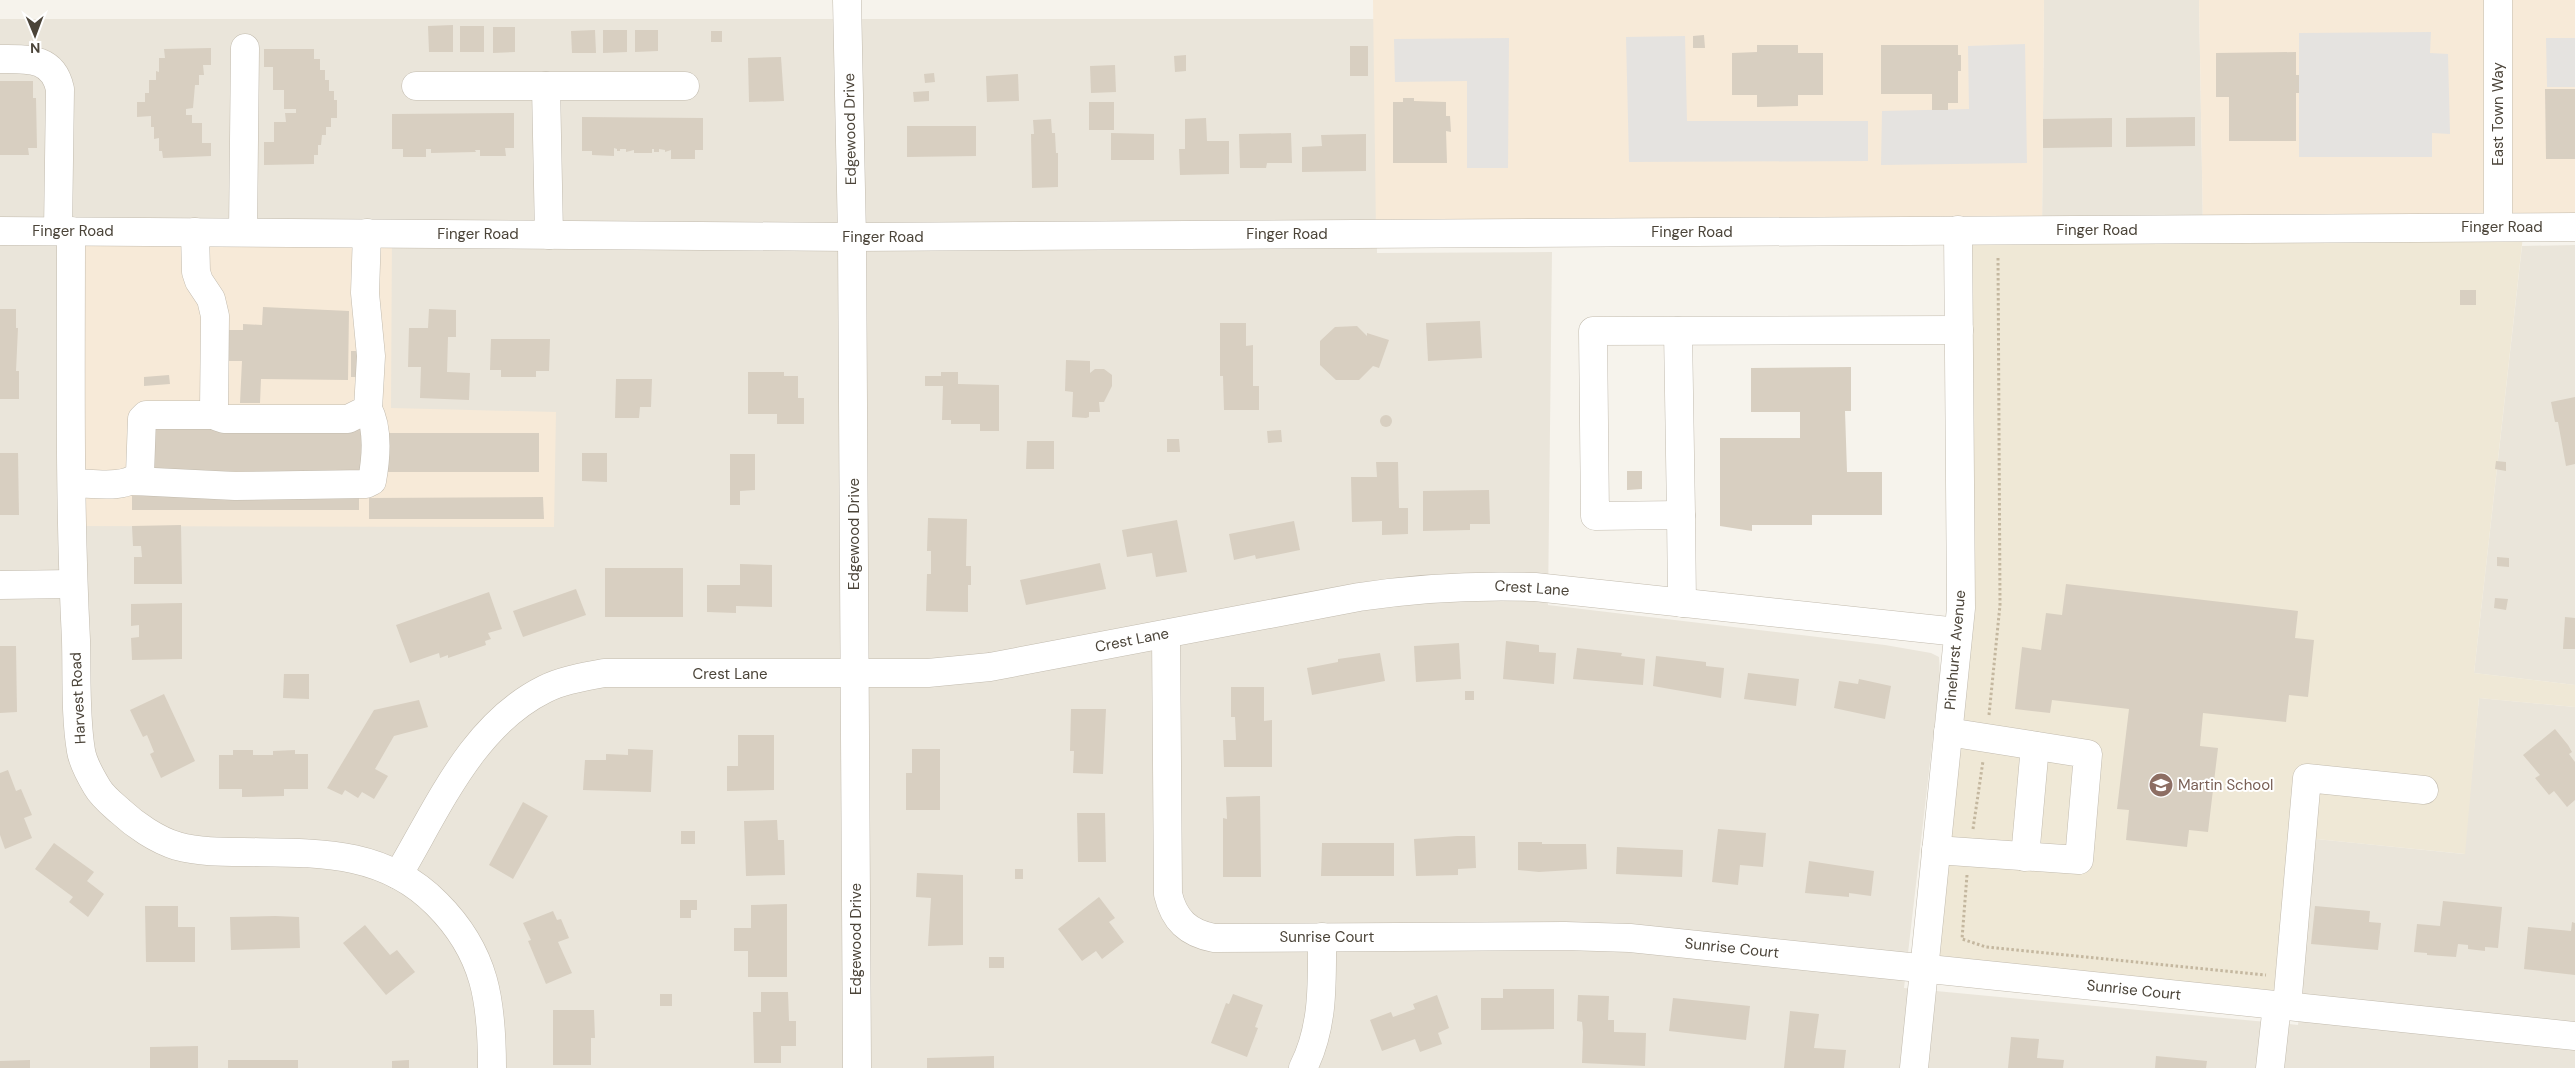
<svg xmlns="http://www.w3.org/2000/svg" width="2575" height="1068" font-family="'DM Sans',sans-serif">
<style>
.residential{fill:#eae5da}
.commercial{fill:#f7ead8}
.education{fill:#efe8d6}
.parking{fill:#e5e3e0}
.building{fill:#d8cfc1}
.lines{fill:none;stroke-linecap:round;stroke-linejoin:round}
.minor-casing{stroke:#c2bbae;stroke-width:29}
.path{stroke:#c4b79f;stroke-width:3;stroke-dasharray:2.5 2.5;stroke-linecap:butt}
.minor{stroke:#fff;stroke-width:28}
.labels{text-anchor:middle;stroke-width:4;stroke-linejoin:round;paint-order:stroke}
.street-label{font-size:15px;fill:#4b4439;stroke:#fff}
.education-label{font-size:15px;fill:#785e54;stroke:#fff;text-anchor:start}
</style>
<rect width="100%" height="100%" fill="#f6f3ec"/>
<g class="residential">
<path d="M2044,0H2199L2203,229L2042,230Z"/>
<path d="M0,19H1374L1377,253L1552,252L1548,605L1885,645L1931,653L1939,657L1940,676L1904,988L2298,1025L2316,839L2464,854L2479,698L2575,707V1068H0Z"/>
<path d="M2575,245V685L2474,673L2522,246Z"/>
</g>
<g class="commercial">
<path d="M1373,0H2044L2042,230L1376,234Z"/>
<path d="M2199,0H2575V227L2203,229Z"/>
<path d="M71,231L392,234L391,408L556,412L554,527L73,526Z"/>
</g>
<path class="education" d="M2524,227L2474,673L2575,685V707L2479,698L2465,854L2316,839L2300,1008L1924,968L1961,608L1958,230Z"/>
<g class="parking">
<path d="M2431,32L2430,53L2448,54L2450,134L2432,133V157H2299V33Z"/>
<path d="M1685,36L1687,121H1868V161L1629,162L1626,37Z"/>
<path d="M1509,38L1508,168H1467V81L1395,82L1394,39Z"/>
<path d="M2546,38H2575V87H2547Z"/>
<path d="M2025,44L2027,163L1881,165L1882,111L1969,109L1968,46Z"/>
</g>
<g class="building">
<path d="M453,25V52H429L428,26Z"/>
<rect x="460" y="26" width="24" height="26"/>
<path d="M493,27H515V52L493,53Z"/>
<path d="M595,30L596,53H572L571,31Z"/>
<path d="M603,30H627V52L603,53Z"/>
<path d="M635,30H658V51L635,52Z"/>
<rect x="711" y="31" width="11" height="11"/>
<path d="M1704,35L1705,48H1693V36Z"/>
<path d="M1757,45H1798V53H1823V95H1798V106L1757,107V95H1732V53L1757,52Z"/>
<path d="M1881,45H1958V55H1961V71H1958V103H1948V110H1932V94H1881Z"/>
<rect x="1350" y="46" width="18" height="30"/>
<path d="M211,48V65H203L204,75H199V85H195L193,108L186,109V115H192V123H202V143H211V156L163,158L162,151H159V138L154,139V127H151V116L137,117V102H145V93H149V80H156V71L159,72V58H165L164,49Z"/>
<path d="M264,49H314V59H320V70H325V80H329V91H334V100H337V118H331V127H326V135H322L321,145H318V155H314V164L264,165V142H274V122H286L285,113H296V109H284V90H273V67H264Z"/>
<path d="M2296,52V75H2299V93H2296V141H2229V97H2216V53Z"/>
<path d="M1186,55V71L1175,72L1174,56Z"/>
<path d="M781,57L784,101L749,102L748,58Z"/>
<path d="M1115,65L1116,92L1091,93L1090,66Z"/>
<path d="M934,73L935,82L925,83L924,74Z"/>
<path d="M1018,74L1019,101L987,102L986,76Z"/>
<path d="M0,81H33V98H36L37,148H28L29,155H0Z"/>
<path d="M2545,89H2575V159H2546Z"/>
<path d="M929,91V101L914,102L913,92Z"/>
<path d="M1403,98H1414V101L1446,102V116H1450L1451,132L1446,131L1447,163H1393V102H1403Z"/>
<rect x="1089" y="102" width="25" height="28"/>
<path d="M514,113V148H505L506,156H480V150H475L476,152L431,153V149H426V157H403V149H392V114Z"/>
<path d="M582,117L703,118V150H695V159H671V150L665,152V150L659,149V152H654V149H652V153H634V150L626,152V149H620V151H617V149L614,148V156L592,155V151H582Z"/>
<path d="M2195,117V146L2126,147V118Z"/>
<path d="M1206,118L1207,141H1229V174L1180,175L1179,149H1185V119Z"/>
<path d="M2112,118V147L2043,148V119Z"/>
<path d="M1051,119L1052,133H1055L1056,153H1058V187L1032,188L1031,134H1034L1033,120Z"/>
<path d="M907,126H976V156L907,157Z"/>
<path d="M1111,133L1154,134V160H1111Z"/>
<path d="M1291,133L1292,163H1267L1266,168H1240L1239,134Z"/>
<path d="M1366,134V171L1302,172V147L1322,146L1321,135Z"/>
<rect x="2460" y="290" width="16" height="15"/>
<path d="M263,307L349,311L348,380L261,379L260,403H240L242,361H227V330H243V324L262,325Z"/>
<path d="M0,309H16V328H18L16,371H19V399H0Z"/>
<path d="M429,309L456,310V337H448L447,372L470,373L469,400L420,398L421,367H408L409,328H428Z"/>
<path d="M1480,321L1482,358L1428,361L1426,323Z"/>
<path d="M1220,323H1246V346L1253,345V386H1259V410H1224L1223,376H1220Z"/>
<path d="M1357,326L1367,336V333L1389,340L1379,368L1373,366L1359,380H1336L1320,365V341L1335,327Z"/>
<path d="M491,339H550L549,371H536V377H501V370H490Z"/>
<rect x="351" y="351" width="8" height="26"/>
<path d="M1066,360L1090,361V373L1095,369H1104L1112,375V386L1104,402H1099L1100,412H1089V417L1086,418L1072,417L1073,392L1065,391Z"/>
<path d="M1851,367V411H1845L1847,472H1882V515H1812V525H1752V531L1720,526V438H1800V412H1751V368Z"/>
<path d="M748,372H784V376H798V398H804V424H777V414H748Z"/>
<path d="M941,372H958V384L999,385V431H980V424H951V420H942L943,386H925V376H941Z"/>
<path d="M169,375L170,384L144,386V377Z"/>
<path d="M616,379H652L651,407H640L639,418H615Z"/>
<path d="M2575,397V464L2566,466L2558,422H2555L2551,402Z"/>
<circle cx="1386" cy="421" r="6"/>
<path d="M149,426L362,428V472L148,471Z"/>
<path d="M1281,430L1282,442L1268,443L1267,431Z"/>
<rect x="384" y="433" width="155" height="39"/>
<path d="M1167,439H1179L1180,452H1167Z"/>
<path d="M1027,441H1054V469H1026Z"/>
<path d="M0,453H18L19,515H0Z"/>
<path d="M582,453H607V482L582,481Z"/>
<path d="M730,454H755V490L740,491V505H730Z"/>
<path d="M2496,461L2506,462V471L2495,469Z"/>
<path d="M1376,462H1398L1399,508H1408V534L1382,535V521L1352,522L1351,477H1377Z"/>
<path d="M1627,471H1642V489L1627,490Z"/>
<path d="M1489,490L1490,524H1470V530L1423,531V491Z"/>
<path d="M359,495V510H132V496Z"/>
<path d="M543,497L544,519H369V498Z"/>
<path d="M928,518L967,519L966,566H971V585H968V612L926,611L927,574H931V551H927Z"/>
<path d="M1177,520L1187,572L1156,577L1152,553L1127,557L1122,530Z"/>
<path d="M1294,521L1300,550L1256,559L1255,555L1234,560L1229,534Z"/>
<path d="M181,525L182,584H134V557H142L141,546H133L132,526Z"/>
<path d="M2497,557L2509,558V567L2497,566Z"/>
<path d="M1100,563L1106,589L1026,605L1020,580Z"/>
<path d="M740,564L772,565V607L736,606V613L707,612V585H740Z"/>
<rect x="605" y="568" width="78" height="49"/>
<path d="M2066,584L2298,611L2295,638L2314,640L2308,697L2289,695L2286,722L2203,713L2200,746L2218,748L2208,832L2189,830L2187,847L2126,840L2129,810L2117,809L2129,709L2052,700L2050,713L2015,709L2022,647L2041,650L2046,613L2062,615Z"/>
<path d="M576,589L586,615L523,637L513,611Z"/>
<path d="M489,592L502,629L488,633L491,639L485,641L486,645L448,658V655L440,658L439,653L410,663L396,625Z"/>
<path d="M2495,598L2508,599L2506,610L2494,608Z"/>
<path d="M182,603V659L132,660L131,638L139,637V625L131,626V604Z"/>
<path d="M2565,617L2575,618V649H2563Z"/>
<path d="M1506,641L1539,645V652L1556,653L1554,684L1503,679Z"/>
<path d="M1459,643L1461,679L1416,682L1414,646Z"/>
<path d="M0,646H16L17,712L0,713Z"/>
<path d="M1577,648L1622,653L1621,656L1645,659L1643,685L1573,679Z"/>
<path d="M1380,653L1385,681L1312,695L1307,668L1338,662V659Z"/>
<path d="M1656,656L1706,662V666L1724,668L1721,698L1653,686Z"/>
<path d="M1748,673L1799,679L1796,706L1744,699Z"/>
<path d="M284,674H309V699L283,698Z"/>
<path d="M1859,679L1891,686L1885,719L1834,708L1839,681L1858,684Z"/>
<path d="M1231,687H1264V721L1272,720V767H1224L1223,740H1236L1235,717H1231Z"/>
<rect x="1465" y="691" width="9" height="9"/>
<path d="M164,694L195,761L161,778L150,754L154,752L147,735L143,737L130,710Z"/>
<path d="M419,700L428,727L394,736L375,769L388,776L374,799L362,792L358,798L345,790L342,795L327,788L374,710Z"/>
<path d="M1071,709H1106L1103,774L1073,773L1074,751H1070Z"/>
<path d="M2555,729L2568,745L2572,752L2569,754L2575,762V800L2567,807L2554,791L2549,795L2535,778L2540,775L2523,755Z"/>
<path d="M738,735H774V790L727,791V766H738Z"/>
<path d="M628,749L653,750L651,792L583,790L585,760H606V754L628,755Z"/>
<path d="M912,749H940V810H906V773H912Z"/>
<path d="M233,750H253V755H273V751L295,750V754H308V789H284V796L242,797V789H219V755H233Z"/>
<path d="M8,770L16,791L21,789L32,815L24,818L32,838L5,849L0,835V773Z"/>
<path d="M1260,796L1261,877H1223V818L1227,819L1226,797Z"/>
<path d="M523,802L548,816L513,879L489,865Z"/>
<path d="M1077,813H1105L1106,862H1078Z"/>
<path d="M777,820L778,840H784L785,875L746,876L744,821Z"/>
<path d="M1718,829L1766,833L1763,867L1740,865L1738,885L1712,882Z"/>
<rect x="681" y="831" width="14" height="13"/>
<path d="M1457,836H1475L1476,868L1458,869V875L1416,876L1414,839Z"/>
<path d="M1518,842H1542V844H1586L1587,869L1539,872L1518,870Z"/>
<path d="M54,843L94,872L87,881L104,894L88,917L69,902L73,897L35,869Z"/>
<path d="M1322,843H1394V876H1321Z"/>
<path d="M1617,847L1683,850L1682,877L1616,874Z"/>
<path d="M1809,861L1874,871L1871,896L1849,893V897L1805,893Z"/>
<rect x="1015" y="869" width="8" height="10"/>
<path d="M917,873L963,875V945L928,946L931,898L916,897Z"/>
<path d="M1099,897L1115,918L1109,922L1124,942L1102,959L1096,951L1082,961L1058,929Z"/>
<path d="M680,900H697V910H691V918H680Z"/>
<path d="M2443,901L2502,907L2498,948L2485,947V951L2468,949V945L2458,944L2456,957L2427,955V953L2414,952L2417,924L2440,926Z"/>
<path d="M787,904V977H748V951H734V928H751V905Z"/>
<path d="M145,906H178V927H195V962H146Z"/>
<path d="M2315,906L2370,911L2369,922L2381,923L2378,950L2311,944Z"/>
<path d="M553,911L557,920L561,919L569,938L558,942L572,973L546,984L528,941L531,940L523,923Z"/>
<path d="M275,916L299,917L300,948L231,950L230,917Z"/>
<path d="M2572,922L2575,923V975L2524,969L2528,927L2571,931Z"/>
<path d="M365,925L390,955L397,950L415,972L386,995L343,943Z"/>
<rect x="989" y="957" width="15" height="11"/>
<path d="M1503,989H1554V1029L1481,1030V998H1503Z"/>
<path d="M761,992H788L789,1021H796V1046H781V1063H754L753,1012H761Z"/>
<rect x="660" y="994" width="12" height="12"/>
<path d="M1233,994L1263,1005L1255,1027L1258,1028L1247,1057L1211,1043L1226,1003L1229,1004Z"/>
<path d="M1437,995L1449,1028L1438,1033L1442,1044L1420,1052L1415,1039L1382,1051L1370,1020L1391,1012L1393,1017L1415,1009L1413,1004Z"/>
<path d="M1578,995L1609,996L1608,1020H1614V1032L1646,1033L1645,1066L1582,1063L1583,1032L1582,1022L1577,1021Z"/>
<path d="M1673,998L1750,1006L1746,1040L1669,1031Z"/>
<path d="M553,1010H594L595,1038H591V1065H553Z"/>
<path d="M1790,1011L1819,1014L1814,1048L1846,1050L1844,1068H1784Z"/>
<path d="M2011,1037L2039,1039L2037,1058L2064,1060L2063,1068H2008Z"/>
<path d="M198,1046V1068H150V1047Z"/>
<path d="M994,1056V1068H927V1058Z"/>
<path d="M2156,1056L2207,1061L2206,1068H2155Z"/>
<path d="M30,1060V1068H0V1061Z"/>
<rect x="228" y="1060" width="70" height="8"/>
<path d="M409,1060V1068H392V1061Z"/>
</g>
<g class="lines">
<defs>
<g id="minor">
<path d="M847,0L852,237L857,1068"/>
<path d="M0,59C28,59 53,57 60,89L58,231"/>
<path d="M416,86H685"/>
<path d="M546,86L549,235"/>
<path d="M2498,227V0"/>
<path d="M0,231L852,237L2575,227"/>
<path d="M71,231C71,367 69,504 76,640C77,676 75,715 81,751C83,763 91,777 97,787C102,796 112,804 120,811C135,825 157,840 177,846C199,852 221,852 243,852C315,853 383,849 437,904C486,953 492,1002 492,1068"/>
<path d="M195,232L196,272L199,281L211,299L215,316L214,410L218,417L224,419H348L368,409L371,356L365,293L367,233"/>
<path d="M243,232L245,48"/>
<path d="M1678,331L1681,515"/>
<path d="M134,481L235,486L366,484L372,481C376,459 379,429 368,409"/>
<path d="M72,483C92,483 126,490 140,474L142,419L146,415H216"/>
<path d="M0,585L73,584"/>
<path d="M1682,603L1681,515L1595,516L1593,331L1959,330"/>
<path d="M1166,634L1168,894C1174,920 1188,933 1214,938L1565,936L1630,938L2575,1036"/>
<path d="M1936,850L2079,860L2088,754L1948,732"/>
<path d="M2025,857L2035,746"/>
<path d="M398,875C438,808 472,725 545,689C563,680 584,677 604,673H928L990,667L1359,597C1418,588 1475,585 1535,587L1958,632"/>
<path d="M2287,1006L2307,778L2424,790"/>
<path d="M1303,1068C1324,1027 1322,982 1322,937"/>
<path d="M1914,1068L1961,608L1958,230"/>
<path d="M2270,1068L2277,1005"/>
</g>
</defs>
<use href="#minor" class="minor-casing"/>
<g class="path">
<path d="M1989,715L2000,605L1998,256"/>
<path d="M1973,829L1983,761"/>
<path d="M1967,875L1962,939L1986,947L2266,975"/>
</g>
<use href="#minor" class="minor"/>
</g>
<defs>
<symbol id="school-disc" viewBox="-11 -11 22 22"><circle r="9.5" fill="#8d6e63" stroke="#fff"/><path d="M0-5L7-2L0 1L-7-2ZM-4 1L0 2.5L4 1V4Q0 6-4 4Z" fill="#fff"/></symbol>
</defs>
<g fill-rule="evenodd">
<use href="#school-disc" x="2147" y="771" width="28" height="28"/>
</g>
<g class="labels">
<g class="street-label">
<text transform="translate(2498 114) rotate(-90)" y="5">East Town Way</text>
<text transform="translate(850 129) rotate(-91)" y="5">Edgewood Drive</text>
<text x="2502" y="232">Finger Road</text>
<text x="2097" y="235">Finger Road</text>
<text x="73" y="236">Finger Road</text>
<text x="1692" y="237">Finger Road</text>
<text x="478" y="239">Finger Road</text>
<text x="1287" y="239">Finger Road</text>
<text x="883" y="242">Finger Road</text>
<text transform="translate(854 534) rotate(-90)" y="5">Edgewood Drive</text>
<text transform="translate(1532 588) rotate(4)" y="5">Crest Lane</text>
<text transform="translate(1132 640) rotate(-11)" y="5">Crest Lane</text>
<text transform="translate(1955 650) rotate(-85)" y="5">Pinehurst Avenue</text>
<text x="730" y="679">Crest Lane</text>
<text transform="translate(78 698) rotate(-93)" y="5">Harvest Road</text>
<text x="1327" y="942">Sunrise Court</text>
<text transform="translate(856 939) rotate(-90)" y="5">Edgewood Drive</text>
<text transform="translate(1732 948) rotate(6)" y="5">Sunrise Court</text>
<text transform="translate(2134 990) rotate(6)" y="5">Sunrise Court</text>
</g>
<g class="education-label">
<text x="2178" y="790">Martin School</text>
</g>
</g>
<g transform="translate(35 35) rotate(179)" stroke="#ffffff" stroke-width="4" paint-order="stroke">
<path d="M0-4L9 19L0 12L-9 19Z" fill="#4b4439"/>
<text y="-8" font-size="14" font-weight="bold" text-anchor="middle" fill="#4b4439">N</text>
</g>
</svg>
